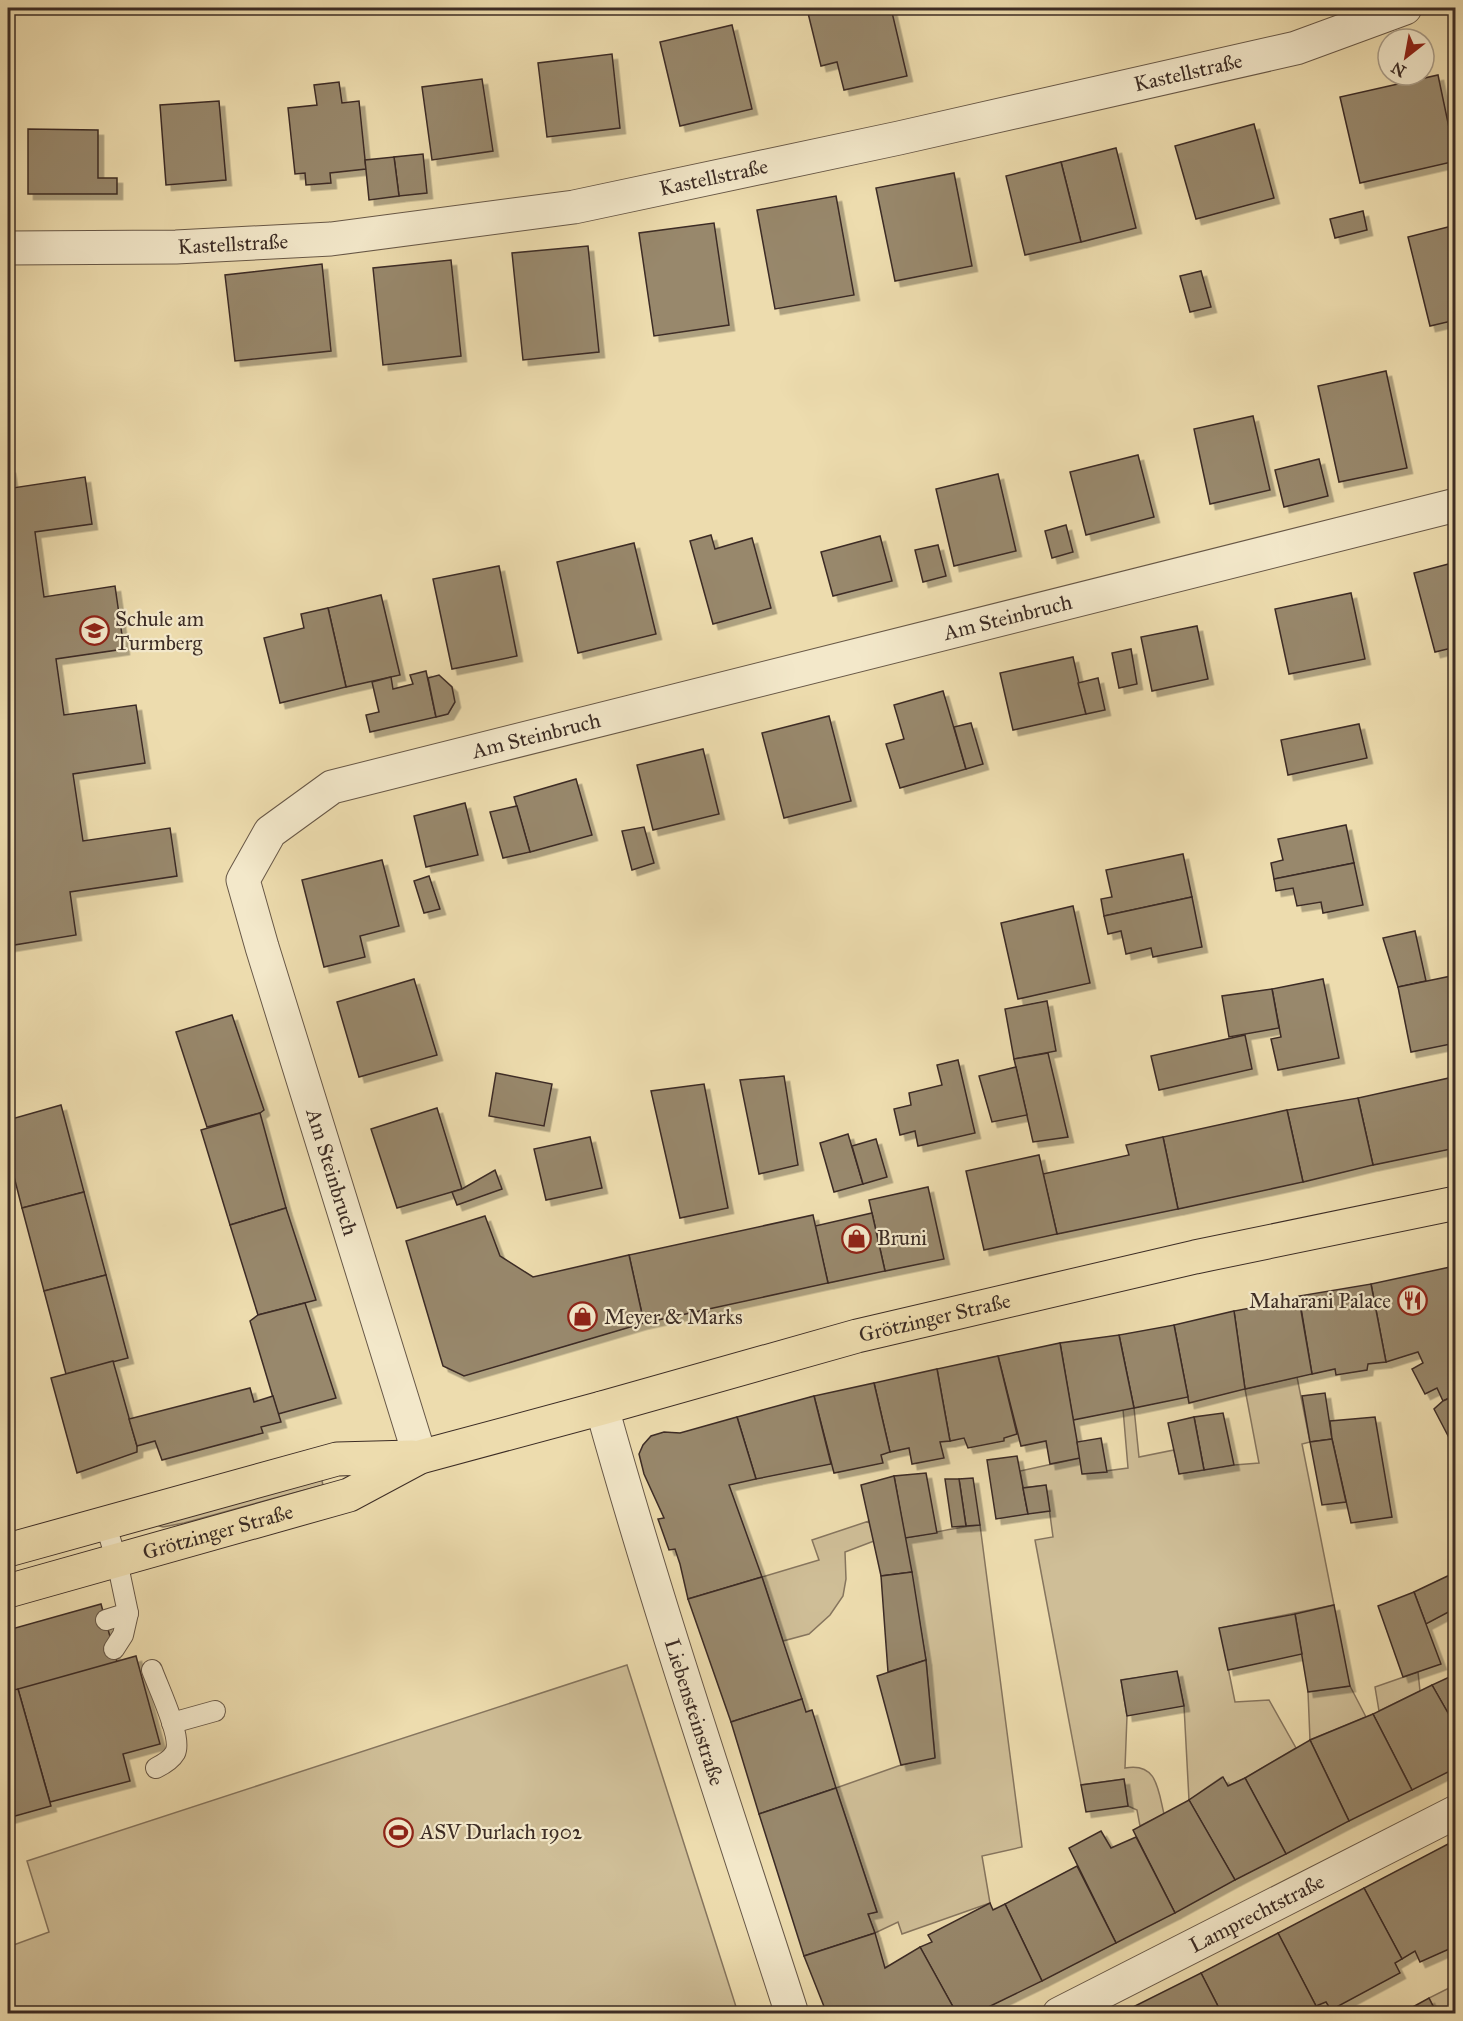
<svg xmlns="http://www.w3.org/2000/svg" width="1463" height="2021" font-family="'IM FELL Great Primer',serif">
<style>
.green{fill:#cfbe97;stroke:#86755e;stroke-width:1.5}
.building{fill:#98886c;stroke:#3c2c25;stroke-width:1.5;filter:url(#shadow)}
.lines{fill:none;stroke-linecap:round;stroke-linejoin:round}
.lane-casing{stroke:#685847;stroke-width:22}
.street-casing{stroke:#685847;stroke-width:35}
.primary-casing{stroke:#3c2c25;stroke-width:35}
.lane{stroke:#f3e8ca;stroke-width:20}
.street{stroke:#f3e8ca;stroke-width:33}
.primary{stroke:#eddcae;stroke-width:33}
.labels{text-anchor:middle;stroke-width:4.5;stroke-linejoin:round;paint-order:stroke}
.street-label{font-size:21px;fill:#3c2c25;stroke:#f3e8ca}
.poi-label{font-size:21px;fill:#3c2c25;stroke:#f3e8ca;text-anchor:start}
</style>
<defs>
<filter id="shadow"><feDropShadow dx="5.5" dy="5.5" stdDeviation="0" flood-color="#0004"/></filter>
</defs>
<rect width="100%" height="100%" fill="#eddcae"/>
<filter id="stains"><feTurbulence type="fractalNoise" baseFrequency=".00333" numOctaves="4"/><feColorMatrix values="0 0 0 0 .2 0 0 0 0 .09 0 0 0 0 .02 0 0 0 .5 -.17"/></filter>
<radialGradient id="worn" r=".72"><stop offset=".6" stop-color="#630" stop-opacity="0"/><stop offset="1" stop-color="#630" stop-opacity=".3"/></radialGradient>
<g class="green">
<path d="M1297,1377L1310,1442L1302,1444L1334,1605L1220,1628L1235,1702L1269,1700L1296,1748L1245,1778L1228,1786L1222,1777L1189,1800L1184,1706L1177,1672L1121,1680L1127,1716L1125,1768C1157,1762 1158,1789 1164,1814L1140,1826L1137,1810L1128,1806L1124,1779L1081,1785L1035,1540L1053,1537L1046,1485L1023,1488L1020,1471L1080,1458L1083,1474L1128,1468L1123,1409L1134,1408L1139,1457L1174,1450L1179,1474L1234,1465L1259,1463L1245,1389Z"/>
<path d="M321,1477L323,1485L184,1523L163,1527L159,1526V1524Z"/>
<path d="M869,1521L874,1541L845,1552L846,1579L843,1596L830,1615L809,1634L783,1641L762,1577L819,1560L812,1540Z"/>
<path d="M980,1525L1022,1847L982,1856L990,1903L902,1934L898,1922L875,1933L868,1914L877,1912L836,1788L901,1765L935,1757L926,1660L905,1538C931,1534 955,1527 980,1525Z"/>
<path d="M627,1665L738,2013H8V1947L49,1932L27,1861Z"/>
<path d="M1418,1672L1420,1691L1379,1711L1375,1687Z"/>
<path d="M1350,1686L1366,1717L1310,1740L1308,1692Z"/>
<path d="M1455,1985V2013H1437L1429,1998Z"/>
</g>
<g class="building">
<path d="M834,8H891L907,76L844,90L837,62L821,66L808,13Z"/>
<path d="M732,25L752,109L680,126L660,42Z"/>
<path d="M612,54L620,128L547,137L538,63Z"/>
<path d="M1438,75L1456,161L1360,183L1340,97Z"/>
<path d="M482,79L493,151L432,160L422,87Z"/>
<path d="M339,82L342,103L359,101L366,169L330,173L331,183L306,185L305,173L295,174L288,108L317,105L314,85Z"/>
<path d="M219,101L226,180L166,185L160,105Z"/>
<path d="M1254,124L1274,198L1196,219L1175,146Z"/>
<path d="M28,129L98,130V178H117V194H28Z"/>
<path d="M1116,148L1136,228L1081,242L1061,162Z"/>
<path d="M423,154L427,193L399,196L394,157Z"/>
<path d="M394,157L399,196L369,200L365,160Z"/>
<path d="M1061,162L1081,242L1025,255L1006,176Z"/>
<path d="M954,173L972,266L895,281L876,188Z"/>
<path d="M836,196L854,295L775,309L757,210Z"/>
<path d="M1363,211L1367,230L1335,238L1330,219Z"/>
<path d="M714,223L729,325L654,336L639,233Z"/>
<path d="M1456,225V320L1430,326L1408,237Z"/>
<path d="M588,246L599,352L523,360L512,253Z"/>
<path d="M451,260L461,356L383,365L373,268Z"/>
<path d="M322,264L331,351L235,361L225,275Z"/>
<path d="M1201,271L1211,307L1190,312L1180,276Z"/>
<path d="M1386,371L1407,468L1339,482L1318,386Z"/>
<path d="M1253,416L1270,490L1210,504L1194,429Z"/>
<path d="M1138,455L1154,517L1086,535L1070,472Z"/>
<path d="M1319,459L1328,496L1284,507L1275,470Z"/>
<path d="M8,468H10L13,488L85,477L92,524L35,532L44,597L115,586L124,649L56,659L64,715L136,705L145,763L73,774L83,841L170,828L177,876L70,892L76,935L8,946Z"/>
<path d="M998,474L1016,551L954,566L936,489Z"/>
<path d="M1066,525L1073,552L1052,558L1045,531Z"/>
<path d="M711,535L715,549L752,538L771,608L713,624L690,541Z"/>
<path d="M880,536L892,581L833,596L821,552Z"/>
<path d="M634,543L656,634L578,653L557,562Z"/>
<path d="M938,545L946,576L923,582L915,550Z"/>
<path d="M1456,562V647L1435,652L1414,573Z"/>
<path d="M499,566L517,656L452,669L433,579Z"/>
<path d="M1351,593L1365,659L1289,674L1275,609Z"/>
<path d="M381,595L400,675L346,687L328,608Z"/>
<path d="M328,608L346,687L280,703L264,638L304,628L301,614Z"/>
<path d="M1197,626L1208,679L1152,691L1141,637Z"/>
<path d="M1131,649L1137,684L1119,688L1112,653Z"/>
<path d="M1073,657L1086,714L1013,730L1000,673Z"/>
<path d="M426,671L436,717L370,732L366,715L379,712L372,682L391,677L393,689L413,684L410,675Z"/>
<path d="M439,675L452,687L455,702L448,714L436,717L428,678Z"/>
<path d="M1098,678L1105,710L1086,714L1078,683Z"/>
<path d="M943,691L966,769L900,788L886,744L904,739L894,705Z"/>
<path d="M829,716L851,801L784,818L762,733Z"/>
<path d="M971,723L983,764L966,769L954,727Z"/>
<path d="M1359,724L1367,758L1288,775L1281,740Z"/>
<path d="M703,749L719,814L653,830L637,765Z"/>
<path d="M576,779L592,835L530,852L514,797Z"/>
<path d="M465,803L478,855L426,867L414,816Z"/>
<path d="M517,806L530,852L503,858L490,812Z"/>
<path d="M1346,825L1354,863L1274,879L1271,863L1283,860L1278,839Z"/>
<path d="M644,827L654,863L632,870L622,831Z"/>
<path d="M1183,854L1192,897L1104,916L1101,899L1112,897L1106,870Z"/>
<path d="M382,860L399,926L360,936L365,957L324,967L302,880Z"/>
<path d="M1354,863L1363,905L1323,913L1321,902L1297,906L1293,888L1276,891L1274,879Z"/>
<path d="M429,876L440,909L424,913L414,881Z"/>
<path d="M1192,897L1202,947L1153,957L1151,948L1126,954L1121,931L1108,934L1104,916Z"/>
<path d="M1073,906L1090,983L1018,999L1001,923Z"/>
<path d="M1415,931L1426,981L1398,987L1383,938Z"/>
<path d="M1456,975V1043L1411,1052L1398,987Z"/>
<path d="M414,979L437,1055L359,1077L337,1002Z"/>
<path d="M1323,979L1339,1058L1278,1070L1271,1039L1281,1037L1272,989Z"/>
<path d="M1272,989L1279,1028L1229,1037L1222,996Z"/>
<path d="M1047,1001L1056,1051L1014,1059L1005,1009Z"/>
<path d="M232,1015L264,1110L260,1113L207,1127L176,1032Z"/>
<path d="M1245,1035L1252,1069L1159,1090L1151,1056Z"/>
<path d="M1048,1053L1068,1137L1033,1142L1014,1059Z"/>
<path d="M958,1060L975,1133L918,1146L915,1131L900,1135L894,1109L911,1105L909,1093L942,1085L937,1065Z"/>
<path d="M1016,1067L1027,1115L992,1122L979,1076Z"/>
<path d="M496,1073L552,1084L544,1126L489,1116Z"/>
<path d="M784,1076L798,1165L759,1174L740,1080Z"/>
<path d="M1456,1077V1111L1449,1078Z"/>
<path d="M1449,1078L1456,1111V1148L1373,1165L1358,1098Z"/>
<path d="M704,1084L728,1208L680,1218L651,1091Z"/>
<path d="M1358,1098L1373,1165L1303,1182L1287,1110Z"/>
<path d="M61,1105L84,1192L22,1208L8,1153V1120Z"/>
<path d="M437,1108L462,1189L397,1208L371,1129Z"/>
<path d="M1287,1110L1303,1182L1178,1209L1163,1137Z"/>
<path d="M260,1113L286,1208L230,1225L201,1130Z"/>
<path d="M848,1134L863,1184L834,1192L820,1143Z"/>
<path d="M590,1137L602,1188L546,1200L534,1149Z"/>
<path d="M1163,1137L1178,1209L1057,1234L1043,1174L1129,1155L1126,1145Z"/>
<path d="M876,1139L887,1177L863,1184L852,1146Z"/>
<path d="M1039,1155L1057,1234L984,1250L966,1171Z"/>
<path d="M495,1170L502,1189L457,1205L452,1192L462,1189Z"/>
<path d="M928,1187L944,1259L885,1271L869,1200Z"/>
<path d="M84,1192L106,1275L44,1291L22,1208Z"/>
<path d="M286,1208L316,1300L258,1315L230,1225Z"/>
<path d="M872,1213L885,1271L828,1283L815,1226Z"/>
<path d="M813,1215L828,1283L644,1323L629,1255Z"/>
<path d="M485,1216L500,1256L533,1277L629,1255L644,1323L464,1376L443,1366L406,1241Z"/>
<path d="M1455,1266L1456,1395L1443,1401L1437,1388L1425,1394L1412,1369L1423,1363L1418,1352L1386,1362L1371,1284Z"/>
<path d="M106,1275L128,1358L66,1374L44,1291Z"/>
<path d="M1371,1284L1386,1362L1368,1364L1367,1370L1336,1375L1335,1369L1312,1374L1299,1296Z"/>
<path d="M1299,1299L1312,1374L1245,1389L1234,1311Z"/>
<path d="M305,1303L336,1398L278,1414L250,1321L258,1315Z"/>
<path d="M1234,1311L1245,1389L1189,1403L1174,1325Z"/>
<path d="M1174,1325L1188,1397L1134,1408L1119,1335Z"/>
<path d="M1119,1335L1134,1408L1073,1420L1060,1343Z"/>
<path d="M1060,1343L1080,1458L1050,1464L1046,1441L1021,1446L998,1356Z"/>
<path d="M998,1356L1017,1434L1004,1438V1441L968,1448L964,1438L950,1441L937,1369Z"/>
<path d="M113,1361L137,1446V1452L77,1473L51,1378Z"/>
<path d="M937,1369L950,1441L940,1442L944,1458L912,1464L909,1448L890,1452L874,1383Z"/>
<path d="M874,1383L890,1452L881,1455L883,1463L834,1473L814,1396Z"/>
<path d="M250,1388L254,1402L273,1396L281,1422L261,1427L263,1433L162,1460L155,1441L137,1446L129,1419Z"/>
<path d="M1325,1393L1332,1439L1310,1442L1302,1396Z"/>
<path d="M1456,1395V1451L1434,1409L1443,1401Z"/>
<path d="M814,1396L831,1464L756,1479L737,1417Z"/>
<path d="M1223,1413L1234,1465L1204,1470L1194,1417Z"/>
<path d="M737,1417L756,1479L729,1485L762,1577L688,1599L680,1564L675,1549L669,1550L658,1519L664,1518L644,1474L639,1454L643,1445L651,1436L664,1432L680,1433Z"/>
<path d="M1194,1417L1204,1470L1179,1474L1168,1423Z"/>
<path d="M1375,1417L1392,1517L1351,1523L1332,1439L1330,1421Z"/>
<path d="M1101,1438L1107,1472L1082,1474L1077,1442Z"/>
<path d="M1332,1439L1346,1502L1322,1505L1310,1442Z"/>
<path d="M1017,1456L1028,1514L996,1519L987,1460Z"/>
<path d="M926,1473L937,1533L905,1538L894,1476Z"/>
<path d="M894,1476L912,1572L881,1576L861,1485Z"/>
<path d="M973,1478L980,1525L966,1526L959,1479Z"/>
<path d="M945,1479H959L966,1526L952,1527Z"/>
<path d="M1046,1485L1050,1511L1028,1514L1023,1488Z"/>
<path d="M912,1572L926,1660L888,1672L881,1576Z"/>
<path d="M1456,1572V1608L1426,1624L1414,1592Z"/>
<path d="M762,1577L802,1699L731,1722L688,1599Z"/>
<path d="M1414,1592L1441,1664L1403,1677L1378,1606Z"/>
<path d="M101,1604L122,1680L25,1707L20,1692L8,1696V1630Z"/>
<path d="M1334,1605L1350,1686L1308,1692L1295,1614Z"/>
<path d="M1295,1614L1302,1654L1228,1670L1219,1628Z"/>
<path d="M136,1656L160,1744L123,1754L130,1781L50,1802L18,1689Z"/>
<path d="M926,1660L935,1758L901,1765L877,1676Z"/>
<path d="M1177,1671L1184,1706L1127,1716L1121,1680Z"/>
<path d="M1456,1674V1727L1432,1685Z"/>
<path d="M1432,1685L1456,1727V1768L1412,1790L1373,1714Z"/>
<path d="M18,1689L51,1806L8,1818V1691Z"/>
<path d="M802,1699L806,1712L812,1710L836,1788L759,1814L731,1722Z"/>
<path d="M1373,1714L1412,1790L1349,1821L1310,1740Z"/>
<path d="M1310,1740L1349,1821L1286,1854L1245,1778Z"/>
<path d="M1223,1777L1228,1786L1245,1778L1286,1854L1235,1880L1189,1800Z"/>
<path d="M1124,1779L1128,1806L1086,1812L1081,1785Z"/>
<path d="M836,1788L877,1912L868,1914L875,1933L804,1956L759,1814Z"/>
<path d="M1189,1800L1235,1880L1175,1913L1133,1830Z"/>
<path d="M1101,1831L1111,1848L1136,1837L1175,1913L1116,1943L1069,1848Z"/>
<path d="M1448,1844L1456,1859V1946L1420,1962L1415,1951L1402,1959L1364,1888Z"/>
<path d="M1077,1866L1116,1943L1042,1981L1005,1904Z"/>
<path d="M1364,1888L1402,1959L1395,1963L1400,1973L1331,2010L1326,2002L1316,2006L1278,1933Z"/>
<path d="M990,1903L993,1910L1005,1904L1042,1981L974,2014H957L920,1947L932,1942L928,1935Z"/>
<path d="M875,1933L885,1968L920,1947L957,2014H827L804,1956Z"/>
<path d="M1278,1933L1316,2006L1302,2014H1222L1201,1973Z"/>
<path d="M1201,1973L1222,2014H1121V2013Z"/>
<path d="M1429,1998L1437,2014H1400Z"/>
</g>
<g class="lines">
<defs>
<g id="lane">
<path d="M105,1523L117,1561L128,1613L106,1620"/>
<path d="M114,1649L123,1635L128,1613"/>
<path d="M152,1670C158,1687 183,1738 175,1753C171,1760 162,1765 156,1768"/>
<path d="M172,1723L215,1711"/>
</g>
<g id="street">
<path id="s1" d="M8,248L176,247L331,239L574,207L899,138L1296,48L1405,8"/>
<path id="s2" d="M602,1408C659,1612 727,1812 792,2014"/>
<path id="s3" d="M420,1457L262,947L243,880L270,832L332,787L1456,505"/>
<path id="s4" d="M1059,2014L1456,1812"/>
</g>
<g id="primary">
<path d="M8,1550L337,1459L412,1457"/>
<path id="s5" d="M8,1591L349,1495L420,1457L602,1408L857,1336L1195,1257L1456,1203"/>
</g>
</defs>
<use href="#lane" class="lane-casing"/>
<use href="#street" class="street-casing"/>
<use href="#primary" class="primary-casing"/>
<use href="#lane" class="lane"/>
<use href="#street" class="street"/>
<use href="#primary" class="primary"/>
</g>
<defs>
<symbol id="school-ring" viewBox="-11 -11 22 22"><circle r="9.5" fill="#f3e8ca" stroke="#8f2418" stroke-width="1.5"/><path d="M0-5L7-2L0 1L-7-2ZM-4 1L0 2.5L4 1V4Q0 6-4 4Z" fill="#8f2418"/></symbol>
<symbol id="shop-ring" viewBox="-11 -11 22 22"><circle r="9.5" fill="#f3e8ca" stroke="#8f2418" stroke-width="1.5"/><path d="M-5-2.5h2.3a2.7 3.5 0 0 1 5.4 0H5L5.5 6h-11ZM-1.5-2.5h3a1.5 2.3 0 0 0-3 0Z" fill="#8f2418"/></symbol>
<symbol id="restaurant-ring" viewBox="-11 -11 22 22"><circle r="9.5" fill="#f3e8ca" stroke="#8f2418" stroke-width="1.5"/><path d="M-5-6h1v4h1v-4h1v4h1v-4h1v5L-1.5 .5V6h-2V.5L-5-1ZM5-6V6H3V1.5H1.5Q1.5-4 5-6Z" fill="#8f2418"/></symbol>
<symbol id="stadium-ring" viewBox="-11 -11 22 22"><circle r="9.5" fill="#f3e8ca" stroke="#8f2418" stroke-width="1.5"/><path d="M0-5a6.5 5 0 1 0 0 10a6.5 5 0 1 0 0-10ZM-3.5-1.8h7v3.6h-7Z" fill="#8f2418"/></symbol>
</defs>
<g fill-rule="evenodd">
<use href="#school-ring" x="78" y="614" width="33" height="33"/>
<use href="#shop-ring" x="840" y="1222" width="33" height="33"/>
<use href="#restaurant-ring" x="1396" y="1284" width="33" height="33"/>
<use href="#shop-ring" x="566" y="1300" width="33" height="33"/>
<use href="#stadium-ring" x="382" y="1816" width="33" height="33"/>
</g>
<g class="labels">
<g class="street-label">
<text dy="7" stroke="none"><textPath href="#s1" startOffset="1197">Kastellstraße</textPath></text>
<text dy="7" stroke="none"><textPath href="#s1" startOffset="711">Kastellstraße</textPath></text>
<text dy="7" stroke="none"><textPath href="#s1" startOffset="225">Kastellstraße</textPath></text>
<text dy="7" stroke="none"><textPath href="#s3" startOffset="1432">Am Steinbruch</textPath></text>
<text dy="7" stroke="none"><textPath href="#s3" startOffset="946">Am Steinbruch</textPath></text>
<text transform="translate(332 1172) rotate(73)" y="7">Am Steinbruch</text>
<text dy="7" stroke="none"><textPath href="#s5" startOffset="968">Grötzinger Straße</textPath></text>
<text dy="7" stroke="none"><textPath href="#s5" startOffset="218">Grötzinger Straße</textPath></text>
<text dy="7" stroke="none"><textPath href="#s2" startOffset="318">Liebensteinstraße</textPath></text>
<text dy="7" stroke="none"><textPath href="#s4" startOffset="222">Lamprechtstraße</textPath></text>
</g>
<g class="poi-label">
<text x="115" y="626">Schule am<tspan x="115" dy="24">Turmberg</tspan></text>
<text x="877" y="1245">Bruni</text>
<text x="1391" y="1308" text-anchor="end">Maharani Palace</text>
<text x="604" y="1324">Meyer &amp; Marks</text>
<text x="420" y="1839">ASV Durlach 1902</text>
</g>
</g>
<rect width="1463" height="2021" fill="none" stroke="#eddcae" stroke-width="30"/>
<rect x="9" y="9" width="1445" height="2003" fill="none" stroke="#3c2c25" stroke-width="3"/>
<rect x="15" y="15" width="1433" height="1991" fill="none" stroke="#3c2c25" stroke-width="1.5"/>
<g transform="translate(1406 57) rotate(211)"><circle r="28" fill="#f3e8ca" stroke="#aa9d88" stroke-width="1.5"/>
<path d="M0-4.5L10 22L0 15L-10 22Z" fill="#8f2418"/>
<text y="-9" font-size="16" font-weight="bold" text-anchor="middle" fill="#3c2c25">N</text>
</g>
<rect width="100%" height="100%" filter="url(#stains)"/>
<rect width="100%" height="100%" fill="url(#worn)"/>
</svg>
